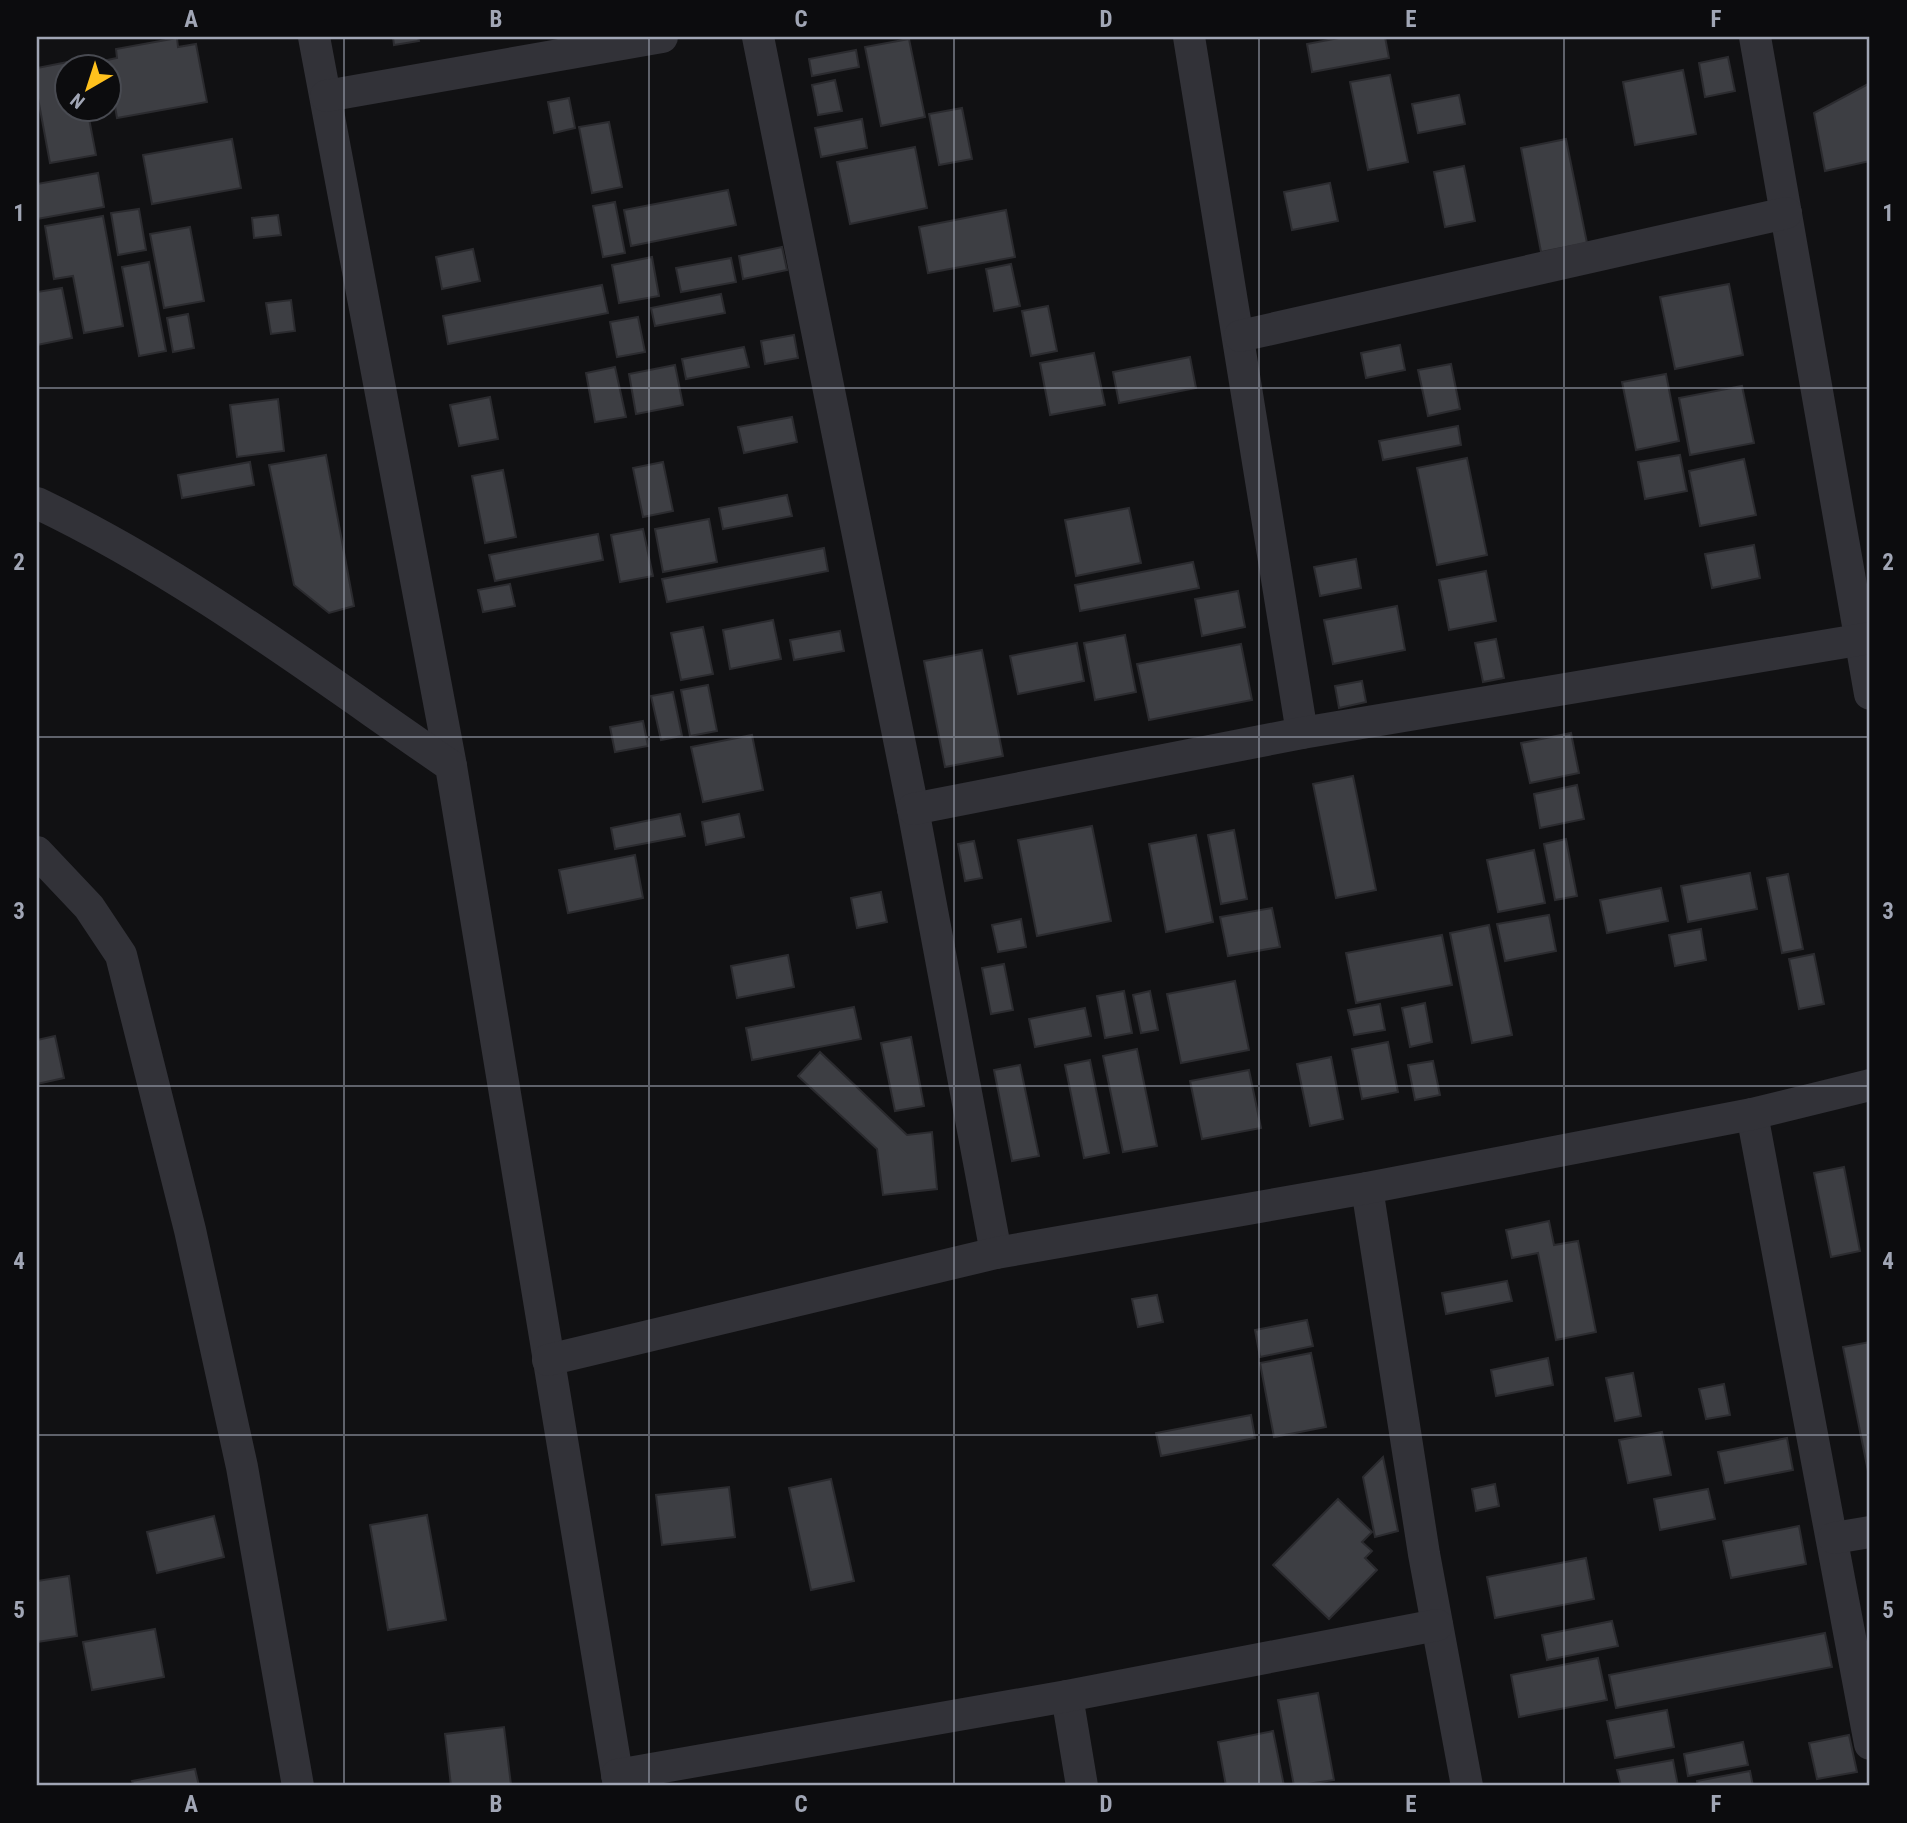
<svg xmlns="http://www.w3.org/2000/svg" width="1907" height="1823" font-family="'Roboto Condensed',sans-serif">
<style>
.building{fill:#3d3e43;stroke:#2b2b2f;stroke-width:2}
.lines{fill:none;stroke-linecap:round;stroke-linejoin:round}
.street{stroke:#323238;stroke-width:32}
.grid{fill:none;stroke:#a1a6b5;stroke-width:2;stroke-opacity:0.55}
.neatline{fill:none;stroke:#a1a6b5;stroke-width:2.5}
.grid-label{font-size:23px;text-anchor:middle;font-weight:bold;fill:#a1a6b5}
</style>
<rect width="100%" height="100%" fill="#111113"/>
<g class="building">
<path d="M393,37H418L419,41L394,45Z"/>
<path d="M1344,37H1385L1389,58L1312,72L1307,44Z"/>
<path d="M177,38L178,47L196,44L207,102L117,118L107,60L117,58L116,49Z"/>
<path d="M909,39L925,117L881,126L865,47Z"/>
<path d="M856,50L859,67L812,76L809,59Z"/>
<path d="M1728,57L1735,91L1705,97L1699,63Z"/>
<path d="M78,60L80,66H66V108H87L96,155L50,163L37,93V68Z"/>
<path d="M1683,70L1696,134L1635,145L1623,82Z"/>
<path d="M1390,75L1408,162L1368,170L1350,82Z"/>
<path d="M835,80L842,111L818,115L812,85Z"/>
<path d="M1870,83V161L1825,171L1814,113Z"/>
<path d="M1459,95L1465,124L1418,133L1412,104Z"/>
<path d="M569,98L575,128L554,133L548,102Z"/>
<path d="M962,108L972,159L939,165L929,114Z"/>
<path d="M862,119L867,148L821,157L815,128Z"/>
<path d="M609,122L622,187L592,193L579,127Z"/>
<path d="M232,139L241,188L152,204L143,155Z"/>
<path d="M1566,139L1587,243L1541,252L1521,148Z"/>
<path d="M915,147L927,208L850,224L837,162Z"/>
<path d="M1464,166L1475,221L1445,227L1434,172Z"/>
<path d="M98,173L104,207L37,219V184Z"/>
<path d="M1330,183L1338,221L1292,230L1284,192Z"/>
<path d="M728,190L736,225L631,246L624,210Z"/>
<path d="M615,202L625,253L603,257L593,206Z"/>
<path d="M139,209L146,250L118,255L111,213Z"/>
<path d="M1006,210L1015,257L928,273L919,227Z"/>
<path d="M278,215L281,235L254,238L252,218Z"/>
<path d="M103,216L123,326L84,333L73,276L54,279L45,226Z"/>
<path d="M190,227L204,301L164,308L150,234Z"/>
<path d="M782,247L787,270L743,279L739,256Z"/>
<path d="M473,249L480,281L442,289L436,257Z"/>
<path d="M652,257L659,296L619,303L612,265Z"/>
<path d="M731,258L736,282L681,292L676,268Z"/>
<path d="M149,262L166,351L139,356L122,267Z"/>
<path d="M1011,264L1020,306L994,311L986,269Z"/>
<path d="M1729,284L1743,355L1675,369L1660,297Z"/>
<path d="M602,285L608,313L448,344L443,316Z"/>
<path d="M62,288L72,338L37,345V292Z"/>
<path d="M721,294L725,313L655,326L651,308Z"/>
<path d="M291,300L295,331L271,334L266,303Z"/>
<path d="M1048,306L1057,351L1031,356L1022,311Z"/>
<path d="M188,314L194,348L173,352L167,318Z"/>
<path d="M638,317L645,352L617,357L610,322Z"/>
<path d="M794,335L798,358L765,364L761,341Z"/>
<path d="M1400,345L1405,370L1366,378L1361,353Z"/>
<path d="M744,347L749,367L686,379L682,359Z"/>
<path d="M1094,353L1105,405L1050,415L1040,363Z"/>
<path d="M1190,357L1196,388L1119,403L1113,372Z"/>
<path d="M1451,364L1460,409L1428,416L1418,370Z"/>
<path d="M675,365L683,405L636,414L629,374Z"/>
<path d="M615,367L626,417L595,422L586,373Z"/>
<path d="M1666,374L1679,441L1636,450L1622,382Z"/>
<path d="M1742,386L1754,443L1690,455L1679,398Z"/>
<path d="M490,397L498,439L459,446L450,405Z"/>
<path d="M278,399L284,451L237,457L230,405Z"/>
<path d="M792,417L797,442L744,453L738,427Z"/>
<path d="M1458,426L1461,445L1383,460L1379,441Z"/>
<path d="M326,455L354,606L329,613L294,585L269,465Z"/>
<path d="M1680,455L1687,491L1645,499L1638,462Z"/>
<path d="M1467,458L1487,555L1437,565L1417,468Z"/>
<path d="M1744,459L1756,515L1700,526L1689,471Z"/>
<path d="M250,462L254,485L182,498L178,475Z"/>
<path d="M663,462L673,511L643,517L633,468Z"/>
<path d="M503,470L516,537L485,543L472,476Z"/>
<path d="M787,495L792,516L723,529L719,508Z"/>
<path d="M1129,508L1141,563L1076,576L1065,520Z"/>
<path d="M709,519L717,562L663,572L655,529Z"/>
<path d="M643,529L653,576L620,582L611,535Z"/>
<path d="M598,534L603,560L495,581L489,555Z"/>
<path d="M1754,545L1760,578L1712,588L1705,554Z"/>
<path d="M824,548L828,571L667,602L662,579Z"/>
<path d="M1356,559L1361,588L1320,596L1314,567Z"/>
<path d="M1193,562L1199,588L1080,611L1075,585Z"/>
<path d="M1486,571L1496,621L1449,630L1439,580Z"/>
<path d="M510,584L515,606L483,612L478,590Z"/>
<path d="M1238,591L1245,627L1202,636L1195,599Z"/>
<path d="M1397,606L1405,650L1333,664L1324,620Z"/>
<path d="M773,620L781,659L730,669L723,630Z"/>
<path d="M703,627L713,674L681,680L671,633Z"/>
<path d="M840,631L844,651L794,660L790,640Z"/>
<path d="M1125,635L1136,692L1095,700L1084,643Z"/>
<path d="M1496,639L1504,678L1483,682L1475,643Z"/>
<path d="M1077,643L1084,681L1018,694L1010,656Z"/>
<path d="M1241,644L1252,700L1149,720L1137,664Z"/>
<path d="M982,650L1003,756L945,767L924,661Z"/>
<path d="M1362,681L1366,702L1339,708L1335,686Z"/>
<path d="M708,685L717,731L690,736L681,690Z"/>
<path d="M673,692L682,736L661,740L651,696Z"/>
<path d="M643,721L648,746L615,752L610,727Z"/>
<path d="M1571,733L1579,773L1530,783L1521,743Z"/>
<path d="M752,735L763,790L703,802L691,747Z"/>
<path d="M1353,776L1376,890L1336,898L1313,784Z"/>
<path d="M1577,785L1584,819L1540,828L1534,794Z"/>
<path d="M680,814L685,836L615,849L611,828Z"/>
<path d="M739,814L744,837L706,845L702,822Z"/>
<path d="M1092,826L1111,921L1037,936L1018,840Z"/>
<path d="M1234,830L1247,899L1221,904L1208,835Z"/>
<path d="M1196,835L1213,922L1166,932L1149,844Z"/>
<path d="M1566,839L1577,896L1555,900L1544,844Z"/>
<path d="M974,841L982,878L965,881L958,844Z"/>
<path d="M1534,850L1545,903L1498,912L1487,860Z"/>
<path d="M635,855L643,898L568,913L559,870Z"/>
<path d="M1750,873L1757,909L1688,922L1681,886Z"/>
<path d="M1788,874L1803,949L1782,953L1767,878Z"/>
<path d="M1661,888L1668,921L1607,933L1600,900Z"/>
<path d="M881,892L887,922L857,928L851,898Z"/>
<path d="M1272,908L1280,947L1228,956L1220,917Z"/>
<path d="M1549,915L1556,951L1505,961L1497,924Z"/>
<path d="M1021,919L1026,947L998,952L992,925Z"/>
<path d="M1489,925L1512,1035L1472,1043L1450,933Z"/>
<path d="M1701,929L1706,960L1675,966L1669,935Z"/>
<path d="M1442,935L1452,985L1356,1003L1346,953Z"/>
<path d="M1814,954L1824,1004L1799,1009L1789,959Z"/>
<path d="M788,955L794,987L737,998L731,966Z"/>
<path d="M1004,964L1013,1010L991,1014L982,968Z"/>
<path d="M1235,981L1249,1050L1181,1063L1167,994Z"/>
<path d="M1124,991L1132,1033L1105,1038L1097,996Z"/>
<path d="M1150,991L1158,1030L1141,1033L1133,995Z"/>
<path d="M1425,1003L1432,1042L1410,1047L1402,1008Z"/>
<path d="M1380,1004L1385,1030L1354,1035L1348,1010Z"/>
<path d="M854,1007L861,1039L752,1060L746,1028Z"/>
<path d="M1085,1008L1091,1036L1035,1047L1029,1019Z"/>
<path d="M55,1036L64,1078L37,1084V1040Z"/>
<path d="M911,1037L924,1106L895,1111L881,1043Z"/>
<path d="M1388,1042L1398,1092L1362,1099L1352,1049Z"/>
<path d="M1137,1049L1157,1146L1123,1152L1103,1056Z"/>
<path d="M820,1052L907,1135L932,1132L937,1189L883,1195L877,1149L798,1076Z"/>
<path d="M1331,1057L1343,1119L1310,1126L1297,1064Z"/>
<path d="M1090,1060L1109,1153L1084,1158L1065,1065Z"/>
<path d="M1433,1061L1440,1095L1415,1100L1408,1065Z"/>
<path d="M1020,1065L1039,1156L1012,1161L994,1070Z"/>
<path d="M1249,1070L1261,1128L1202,1139L1190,1081Z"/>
<path d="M1844,1167L1860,1251L1831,1257L1814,1173Z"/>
<path d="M1549,1221L1554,1245L1578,1241L1596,1332L1556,1340L1538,1253L1512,1258L1506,1230Z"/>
<path d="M1507,1281L1512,1301L1446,1314L1442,1293Z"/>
<path d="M1157,1295L1163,1322L1138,1327L1132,1299Z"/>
<path d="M1307,1320L1313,1346L1260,1357L1255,1330Z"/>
<path d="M1870,1342V1481L1843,1347Z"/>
<path d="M1311,1353L1326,1427L1274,1437L1260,1363Z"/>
<path d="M1548,1358L1553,1385L1496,1396L1491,1370Z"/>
<path d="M1633,1373L1641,1416L1615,1421L1606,1378Z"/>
<path d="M1724,1384L1730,1415L1706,1419L1699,1389Z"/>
<path d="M1251,1415L1255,1438L1161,1456L1156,1433Z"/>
<path d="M1662,1432L1671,1475L1628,1483L1619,1440Z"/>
<path d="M1787,1438L1793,1470L1725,1483L1718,1452Z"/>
<path d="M1383,1457L1398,1531L1375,1537L1363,1477Z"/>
<path d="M831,1479L854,1581L811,1590L789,1488Z"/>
<path d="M1495,1484L1499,1506L1476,1511L1472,1489Z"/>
<path d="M729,1487L735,1537L662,1545L656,1495Z"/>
<path d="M1708,1489L1715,1519L1660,1530L1654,1499Z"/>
<path d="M1338,1499L1372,1532L1362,1542L1372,1551L1365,1558L1377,1570L1329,1619L1273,1565Z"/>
<path d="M427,1515L446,1620L388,1630L370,1525Z"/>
<path d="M214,1516L224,1557L157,1573L147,1532Z"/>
<path d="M1799,1526L1806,1564L1731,1578L1723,1541Z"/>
<path d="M1586,1558L1594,1599L1495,1618L1487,1577Z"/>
<path d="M69,1576L77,1636L37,1642V1581Z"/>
<path d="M1612,1621L1618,1646L1547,1660L1542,1635Z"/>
<path d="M155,1629L164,1677L92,1690L83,1642Z"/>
<path d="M1825,1633L1832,1667L1616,1708L1609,1675Z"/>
<path d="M1598,1658L1607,1700L1519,1717L1511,1675Z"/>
<path d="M1318,1693L1334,1780L1294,1786L1278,1700Z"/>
<path d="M1667,1710L1674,1747L1615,1758L1607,1721Z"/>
<path d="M504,1727L511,1785L451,1786L445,1734Z"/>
<path d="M1273,1731L1284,1786H1226L1218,1742Z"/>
<path d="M1849,1735L1857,1772L1817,1779L1809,1743Z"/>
<path d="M1743,1742L1748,1765L1688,1776L1684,1754Z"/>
<path d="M1673,1760L1678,1786H1621L1617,1770Z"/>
<path d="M195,1769L199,1786H134L132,1781Z"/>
<path d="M1750,1771L1753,1786H1698L1697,1781Z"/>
</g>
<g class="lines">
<g class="street">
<path d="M314,37L451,766"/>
<path d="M758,37L913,809L996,1253"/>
<path d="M1189,37L1302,733"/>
<path d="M1755,37L1870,694"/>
<path d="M326,96L662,37"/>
<path d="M1240,336L1786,213"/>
<path d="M37,503C184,573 317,674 451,766L619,1786"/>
<path d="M913,809L1302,733L1870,638"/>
<path d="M37,852L89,907L121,955L190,1230L242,1467L298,1786"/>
<path d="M1752,1114L1870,1744"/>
<path d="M1367,1188L1424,1554L1467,1786"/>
<path d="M548,1360L996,1253L1367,1188L1752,1114L1870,1085"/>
<path d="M1834,1538L1870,1532"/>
<path d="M1067,1696L1082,1786"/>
<path d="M617,1775L1067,1696L1437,1625"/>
</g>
</g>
<path class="grid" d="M344,37V1786M649,37V1786M954,37V1786M1259,37V1786M1564,37V1786M37,388H1870M37,737H1870M37,1086H1870M37,1435H1870"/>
<rect width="1907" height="1823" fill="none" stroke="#0c0c0e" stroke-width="77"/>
<g transform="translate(88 88) rotate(219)"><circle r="33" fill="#0c0c0e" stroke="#484a51" stroke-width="2"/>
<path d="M0-5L12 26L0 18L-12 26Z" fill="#ffc11d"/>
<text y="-10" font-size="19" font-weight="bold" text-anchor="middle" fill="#a1a6b5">N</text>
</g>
<rect x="38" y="38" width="1830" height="1746" class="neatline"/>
<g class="grid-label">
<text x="191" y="27">A</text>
<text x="496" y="27">B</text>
<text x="801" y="27">C</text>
<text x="1106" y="27">D</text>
<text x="1411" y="27">E</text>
<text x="1716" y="27">F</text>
<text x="19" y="221">1</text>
<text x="1888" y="221">1</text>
<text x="19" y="570">2</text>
<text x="1888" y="570">2</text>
<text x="19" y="919">3</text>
<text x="1888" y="919">3</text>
<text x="19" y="1269">4</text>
<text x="1888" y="1269">4</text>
<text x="19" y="1618">5</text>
<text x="1888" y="1618">5</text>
<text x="191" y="1812">A</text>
<text x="496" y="1812">B</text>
<text x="801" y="1812">C</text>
<text x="1106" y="1812">D</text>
<text x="1411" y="1812">E</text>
<text x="1716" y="1812">F</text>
</g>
</svg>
